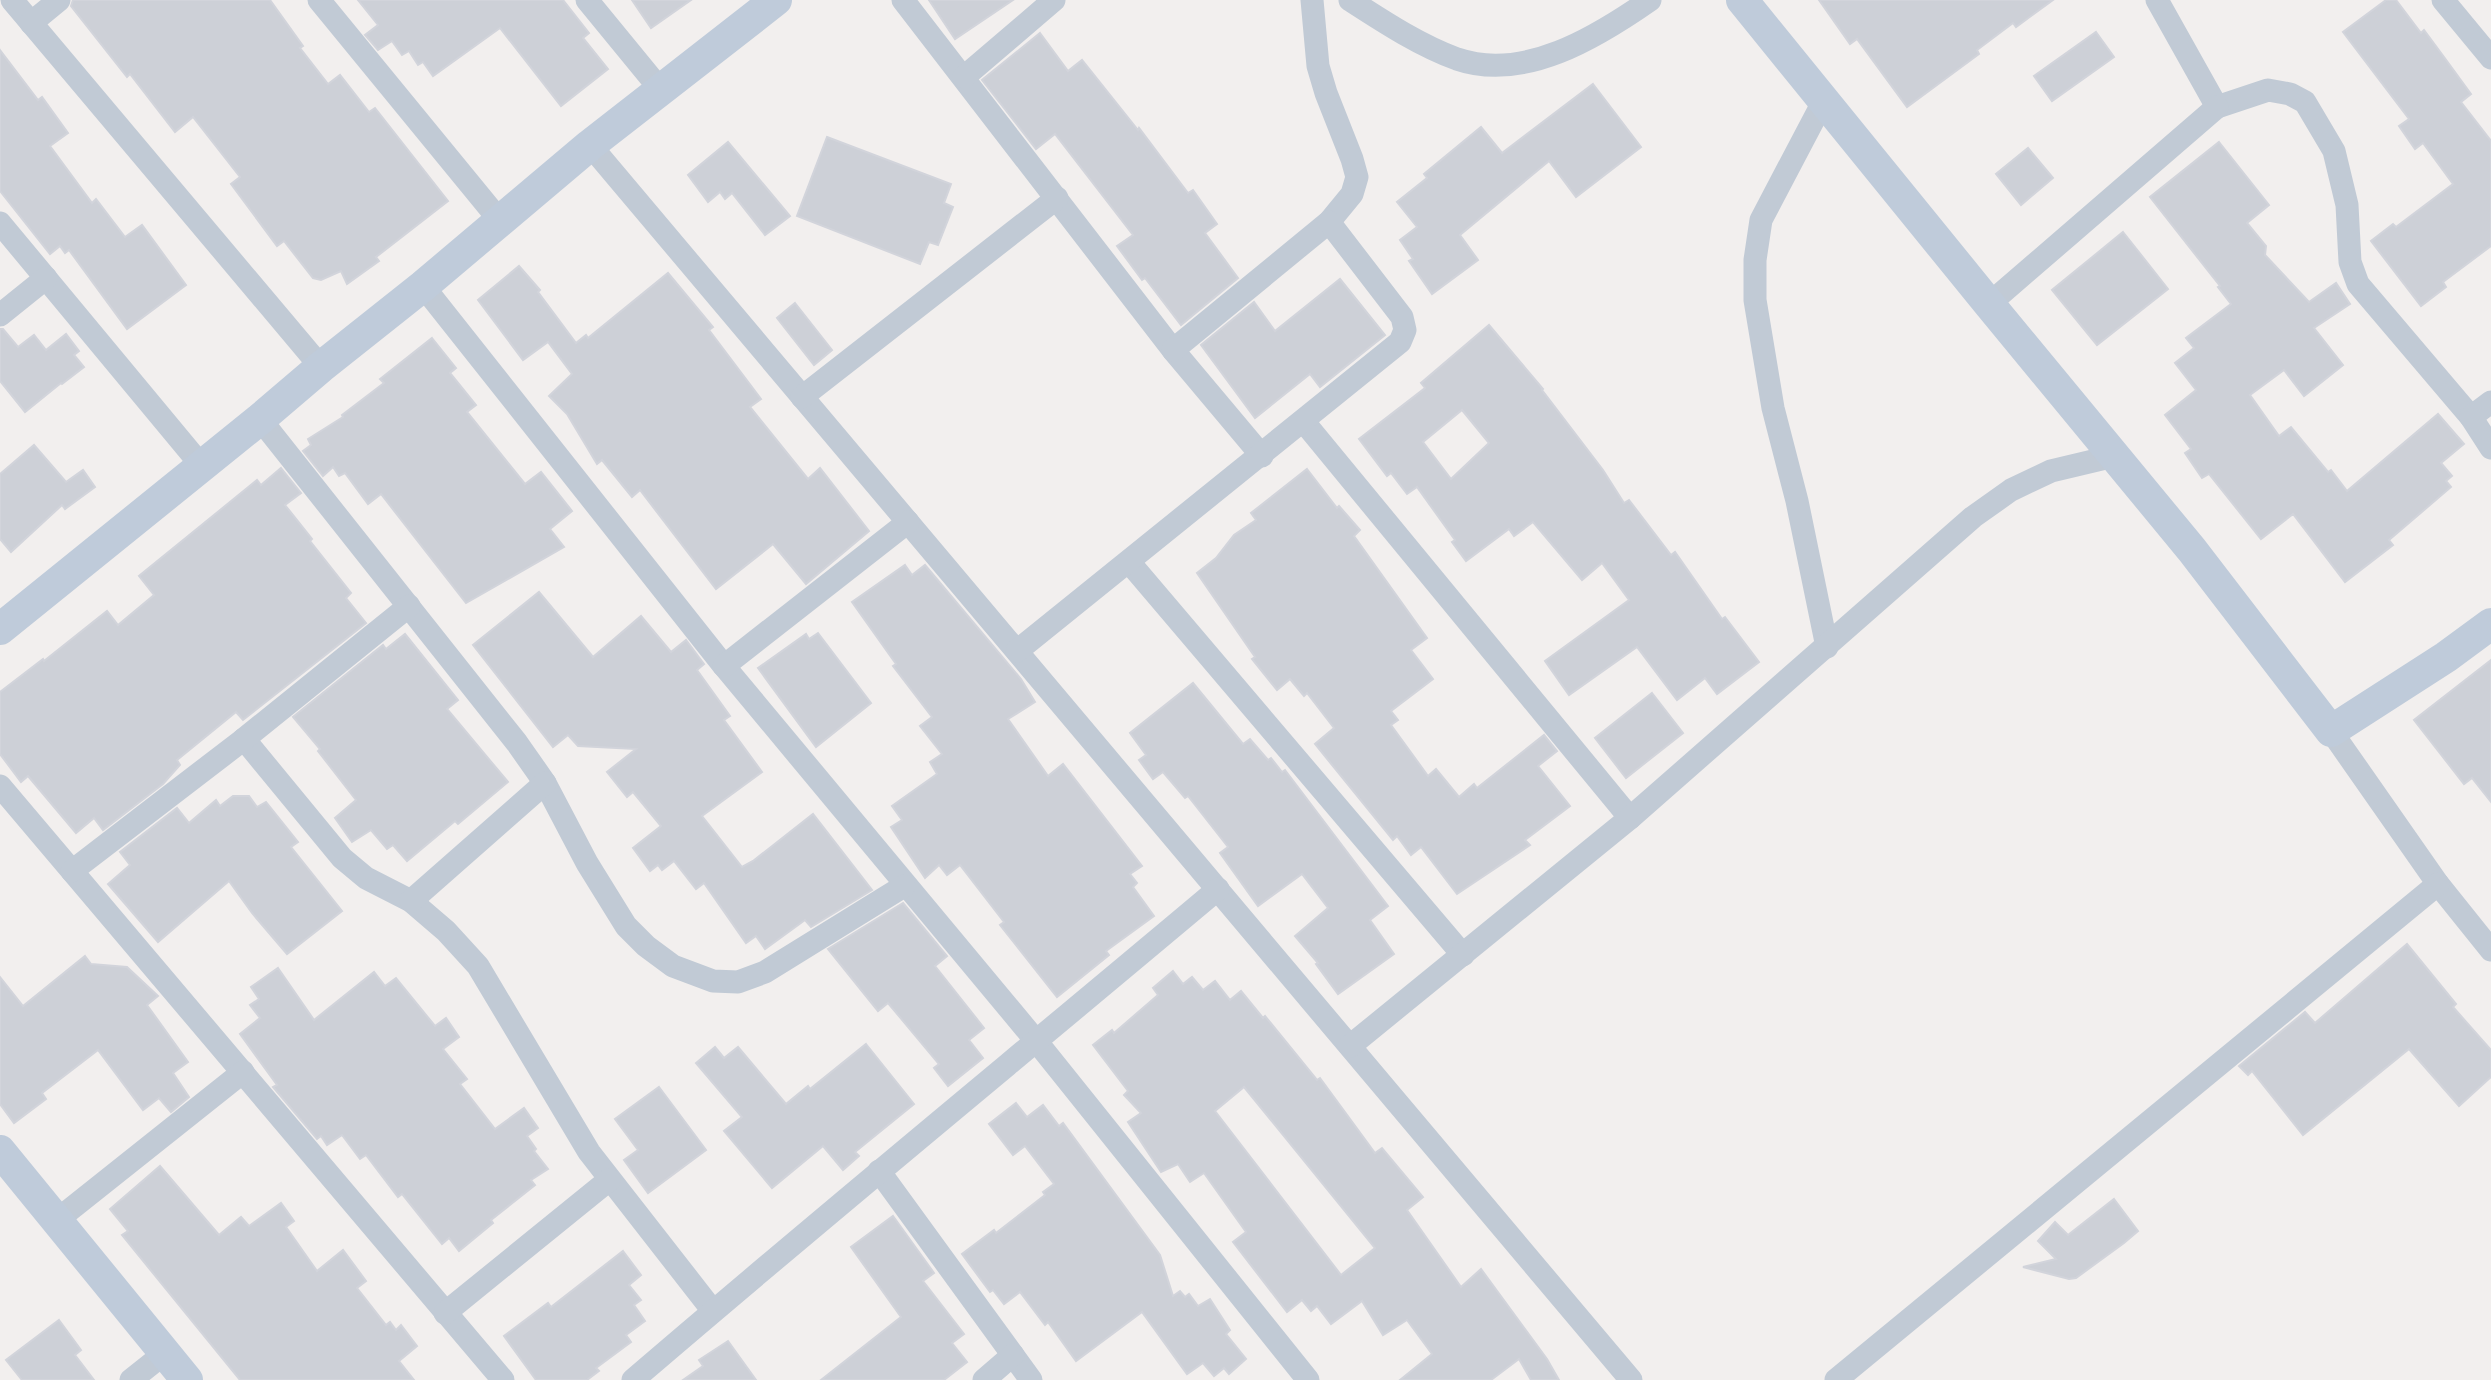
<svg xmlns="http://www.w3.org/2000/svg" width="2491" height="1380" font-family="'Noto Sans',sans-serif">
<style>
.building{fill:#cdd0d7;stroke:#d2d4db;stroke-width:2;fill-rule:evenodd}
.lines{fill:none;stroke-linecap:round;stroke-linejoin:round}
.street{stroke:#c1cad5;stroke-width:23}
.secondary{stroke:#bfcbda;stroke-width:32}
</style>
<rect width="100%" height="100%" fill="#f2efee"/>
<g class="building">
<path d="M73,0H270L303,46L300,48L328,84L340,75L369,112L375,108L448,201L376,257L379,261L347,284L341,271L321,280L313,278L284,241L277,246L231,184L240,177L193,117L175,132L130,74L127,77L71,6Z"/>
<path d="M358,0H563L589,33L583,38L608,69L561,106L500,28L433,76L423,62L418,65L409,51L402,55L392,41L378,50L365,35L378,25Z"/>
<path d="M632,0H691L651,28Z"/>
<path d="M929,0H1013L955,39Z"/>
<path d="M1819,0H2053L2016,27L2013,23L1977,50L1979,54L1907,107L1857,39L1850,44Z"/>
<path d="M2386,0H2396L2421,33L2424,30L2444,57L2471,94L2461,102L2491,141V246L2443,282L2446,287L2421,306L2371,241L2393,224L2396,227L2453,184L2423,143L2415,149L2399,126L2409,119L2343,32Z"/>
<path d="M2096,32L2114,57L2052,101L2034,76Z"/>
<path d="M1040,33L1068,71L1082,60L1138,130L1139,128L1188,193L1193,190L1217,224L1205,233L1238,278L1181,325L1145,278L1142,280L1117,246L1133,235L1055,134L1036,149L982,80Z"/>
<path d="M0,50L38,100L42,97L68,133L50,146L92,203L96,199L125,237L142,225L186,285L127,329L69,250L65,253L60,246L50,254L0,191Z"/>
<path d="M1593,84L1641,147L1576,197L1549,161L1460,235L1478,260L1432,294L1409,261L1413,259L1400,240L1417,227L1397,202L1427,178L1424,174L1481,127L1502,153Z"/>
<path d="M827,137L951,184L944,203L953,207L938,245L929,242L920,264L797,216Z"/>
<path d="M728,142L790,216L765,235L732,193L725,199L720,192L708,202L688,175Z"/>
<path d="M2219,142L2269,205L2247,223L2266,246L2265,255L2309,302L2336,283L2350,304L2314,328L2343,365L2304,396L2284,370L2250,395L2279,436L2291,427L2328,472L2331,470L2347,491L2438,414L2464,444L2441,463L2452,476L2446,481L2451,487L2389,540L2393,545L2345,582L2293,514L2261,539L2209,474L2202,478L2185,453L2191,449L2165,415L2196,390L2175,363L2194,348L2186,338L2231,304L2218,287L2220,286L2150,197Z"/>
<path d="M2028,148L2053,178L2021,205L1996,174Z"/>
<path d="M2123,232L2168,289L2097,345L2052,290Z"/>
<path d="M519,266L540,290L538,292L576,343L586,335L588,338L668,273L713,327L709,330L761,399L750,407L808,479L820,468L869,531L806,584L773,544L716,589L640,490L632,497L602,460L597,464L567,414L549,396L572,374L548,342L523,360L478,300Z"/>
<path d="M1340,279L1385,335L1320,387L1310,374L1255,418L1201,345L1254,302L1275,331Z"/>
<path d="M795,303L832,350L814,365L777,318Z"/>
<path d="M1489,325L1543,389L1542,390L1603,470L1624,503L1629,500L1671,555L1675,552L1722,619L1725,617L1759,662L1717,694L1705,678L1677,700L1637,647L1569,695L1545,661L1629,600L1602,563L1582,580L1533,522L1514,536L1509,529L1466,561L1452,542L1455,540L1417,487L1407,494L1391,473L1387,476L1359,439L1425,388L1421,383ZM1462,410L1489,443L1451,479L1423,442Z"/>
<path d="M0,329H3L18,347L34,335L46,350L66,334L79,351L74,355L84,367L62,384L61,383L25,412L0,381Z"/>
<path d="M432,338L456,368L450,373L476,405L467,412L525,484L541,472L572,511L550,529L564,547L466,603L381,494L368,504L345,473L339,476L333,467L323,476L303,451L311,445L308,439L343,417L342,415L384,383L380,379Z"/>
<path d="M34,445L66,482L83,470L95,487L65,509L62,505L11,552L0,539V474Z"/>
<path d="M281,468L301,493L285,505L312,539L310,541L351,593L346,598L366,623L243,720L236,712L177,760L180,765L163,784L103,830L94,818L76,833L28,776L21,782L0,754V692L43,659L44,661L107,611L118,625L154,595L139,576L257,480L261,485Z"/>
<path d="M1307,469L1337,508L1339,506L1360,530L1354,536L1427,638L1411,650L1433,679L1391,711L1398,720L1391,725L1428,776L1436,769L1459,797L1474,784L1477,788L1544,735L1557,751L1538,766L1570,806L1525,840L1530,845L1457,894L1421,847L1411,855L1397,836L1393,840L1315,744L1334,728L1307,693L1304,696L1290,679L1277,690L1252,659L1255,657L1197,573L1216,558L1234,535L1256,520L1251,513Z"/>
<path d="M905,565L912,575L925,565L1021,679L1035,702L1008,719L1048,776L1063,764L1142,866L1130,874L1137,883L1133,887L1154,916L1106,951L1109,955L1057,997L1000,925L1004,922L960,865L947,875L939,865L925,878L891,827L902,820L892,806L937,774L930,762L942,754L920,726L932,717L893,666L896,664L852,602Z"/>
<path d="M539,592L593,657L641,616L671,652L686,640L704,664L697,670L730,716L724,720L762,772L702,816L742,867L753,861L813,814L872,890L811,927L805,920L765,949L756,936L746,943L704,883L696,889L674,861L662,870L658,865L650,871L633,848L661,826L633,792L627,797L607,772L636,749L578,746L568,735L553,747L473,645Z"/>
<path d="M818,633L871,703L816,747L758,668L806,634L809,639Z"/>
<path d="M405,634L458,700L447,709L508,782L458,824L455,821L407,861L393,845L387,849L371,830L352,842L335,818L356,800L318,751L320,749L293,717L383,645L386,649Z"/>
<path d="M2491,660V802L2472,778L2464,784L2414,720Z"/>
<path d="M1193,683L1243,744L1250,739L1268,760L1271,758L1282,772L1285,770L1388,906L1370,920L1394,954L1338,994L1316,964L1318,963L1295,936L1328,908L1302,874L1258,906L1220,853L1228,847L1188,796L1185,798L1163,772L1153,779L1139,760L1146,755L1130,733Z"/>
<path d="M1652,693L1683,733L1626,778L1595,738Z"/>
<path d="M233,796H249L257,807L266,802L298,842L291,847L342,911L287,954L252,913L229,881L158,942L108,884L130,865L120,852L177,808L189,823L216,800L220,806Z"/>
<path d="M903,903L947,956L935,966L984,1028L969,1040L983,1058L948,1086L934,1068L939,1064L888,1003L878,1011L828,949Z"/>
<path d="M2407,944L2456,1004L2453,1007L2491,1050V1077L2459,1106L2409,1049L2303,1135L2252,1071L2248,1075L2239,1066L2305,1012L2315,1023Z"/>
<path d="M85,956L91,964L127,967L158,996L147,1005L188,1062L173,1073L189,1097L171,1112L159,1098L143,1110L98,1050L42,1093L46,1099L14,1123L0,1104V977L23,1006Z"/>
<path d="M278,968L314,1020L374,972L385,986L396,978L435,1026L446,1018L459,1037L443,1049L467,1079L460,1084L495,1129L524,1108L538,1128L527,1136L536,1149L534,1151L548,1169L531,1180L535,1185L491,1220L493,1223L459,1251L449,1238L442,1244L402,1194L398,1197L366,1155L360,1159L342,1135L327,1145L321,1136L317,1139L273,1087L277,1085L240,1034L260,1018L250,1005L259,999L251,987Z"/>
<path d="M1173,971L1183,984L1192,977L1203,990L1215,981L1230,1000L1241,991L1263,1018L1265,1016L1317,1080L1320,1078L1375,1153L1382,1148L1423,1197L1407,1210L1461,1287L1481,1269L1547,1359L1559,1380H1531L1519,1359L1491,1380H1400L1432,1354L1407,1320L1383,1335L1362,1301L1331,1324L1317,1306L1311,1311L1302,1300L1287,1312L1233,1242L1246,1232L1204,1173L1190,1182L1178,1164L1161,1172L1128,1122L1141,1113L1124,1095L1128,1091L1093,1045L1112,1030L1114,1033L1158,995L1153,988ZM1244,1087L1375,1248L1341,1275L1215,1111Z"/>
<path d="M866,1044L914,1104L855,1152L859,1156L843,1170L823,1146L772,1188L724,1131L742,1117L696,1063L715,1047L724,1058L738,1047L786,1104L808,1086L810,1089Z"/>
<path d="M659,1087L706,1150L648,1193L624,1160L638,1150L615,1119Z"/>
<path d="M1016,1103L1027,1117L1043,1105L1059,1126L1063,1123L1160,1255L1173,1296L1180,1291L1185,1297L1189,1294L1198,1306L1210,1299L1230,1330L1226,1334L1246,1359L1229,1374L1224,1368L1214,1376L1203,1363L1187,1374L1142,1312L1076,1361L1048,1322L1045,1325L1020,1292L1004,1304L993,1290L990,1292L962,1254L994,1230L996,1233L1045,1195L1043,1192L1054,1184L1025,1146L1013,1155L989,1124Z"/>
<path d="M160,1166L219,1235L241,1217L249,1226L281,1203L294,1221L286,1227L317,1271L343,1250L366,1281L357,1288L386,1325L390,1322L396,1330L401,1325L417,1346L399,1361L414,1380H240L122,1235L128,1231L110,1209Z"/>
<path d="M2114,1199L2138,1231L2124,1243L2076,1278L2069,1279L2023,1267L2056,1259L2038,1241L2055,1222L2068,1235Z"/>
<path d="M893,1216L934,1273L923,1281L964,1334L952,1343L967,1362L944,1380H821L901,1317L851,1247Z"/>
<path d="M623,1251L641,1275L629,1285L641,1300L634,1305L645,1321L626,1335L631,1342L596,1368L599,1371L587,1380H536L504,1336L548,1303L551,1307Z"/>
<path d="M59,1320L81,1350L75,1355L94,1380H22L6,1360Z"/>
<path d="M728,1341L756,1380H683L703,1366L699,1360Z"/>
</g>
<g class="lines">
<g class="street">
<path d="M12,0L321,367"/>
<path d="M319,0L501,222"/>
<path d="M587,0L660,89"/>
<path d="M903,0L1173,350L1262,456"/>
<path d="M1350,0C1384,22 1419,45 1457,59C1524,82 1597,37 1650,0"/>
<path d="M2157,0L2217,107L2268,90L2290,94L2305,102L2334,151L2347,205L2350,262L2358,284L2471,417L2491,448"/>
<path d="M2443,0L2491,58"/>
<path d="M31,23L59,0"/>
<path d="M964,77L1054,0"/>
<path d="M1823,102L1761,220L1755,260V300L1773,408L1797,501L1827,647"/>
<path d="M590,145L1631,1380"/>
<path d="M0,223L201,465"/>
<path d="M423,286L724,666L1037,1042L1308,1380"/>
<path d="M1989,304L2217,107"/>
<path d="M0,315L46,278"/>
<path d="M1173,350L1329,222L1352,194L1357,177L1352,159L1326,93L1318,66L1312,0"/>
<path d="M802,397L1057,198"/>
<path d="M2471,417L2491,402"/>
<path d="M260,419L517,743L545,783L587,863L626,926L646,946L673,966L713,981L738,982L765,972L904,886"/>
<path d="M1304,422L1630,818"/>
<path d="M1129,562L1463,955"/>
<path d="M1017,651L1400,342L1405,330L1402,317L1329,222"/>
<path d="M724,666L908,522"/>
<path d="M2331,731L2438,884L2491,950"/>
<path d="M244,739L342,858L366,878L411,901L446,931L478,966L589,1152L713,1311"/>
<path d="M0,786L503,1380"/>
<path d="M72,871L244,739L409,606"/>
<path d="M411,901L545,783"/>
<path d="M1350,1046L1630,818L1973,517L2011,490L2051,471L2114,456"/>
<path d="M879,1171L1031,1380"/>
<path d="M57,1220L243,1072"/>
<path d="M445,1313L609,1180"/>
<path d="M131,1380L165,1353"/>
<path d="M633,1380C826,1214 1023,1053 1218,889"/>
<path d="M984,1380L1013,1355"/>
<path d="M1836,1380L2438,884"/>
</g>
<g class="secondary">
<path d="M1742,0L1989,304L2192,550L2331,731L2446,657L2491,624"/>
<path d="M0,629L260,419L321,367L423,286L590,145L776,0"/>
<path d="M0,1151L187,1380"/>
</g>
</g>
</svg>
